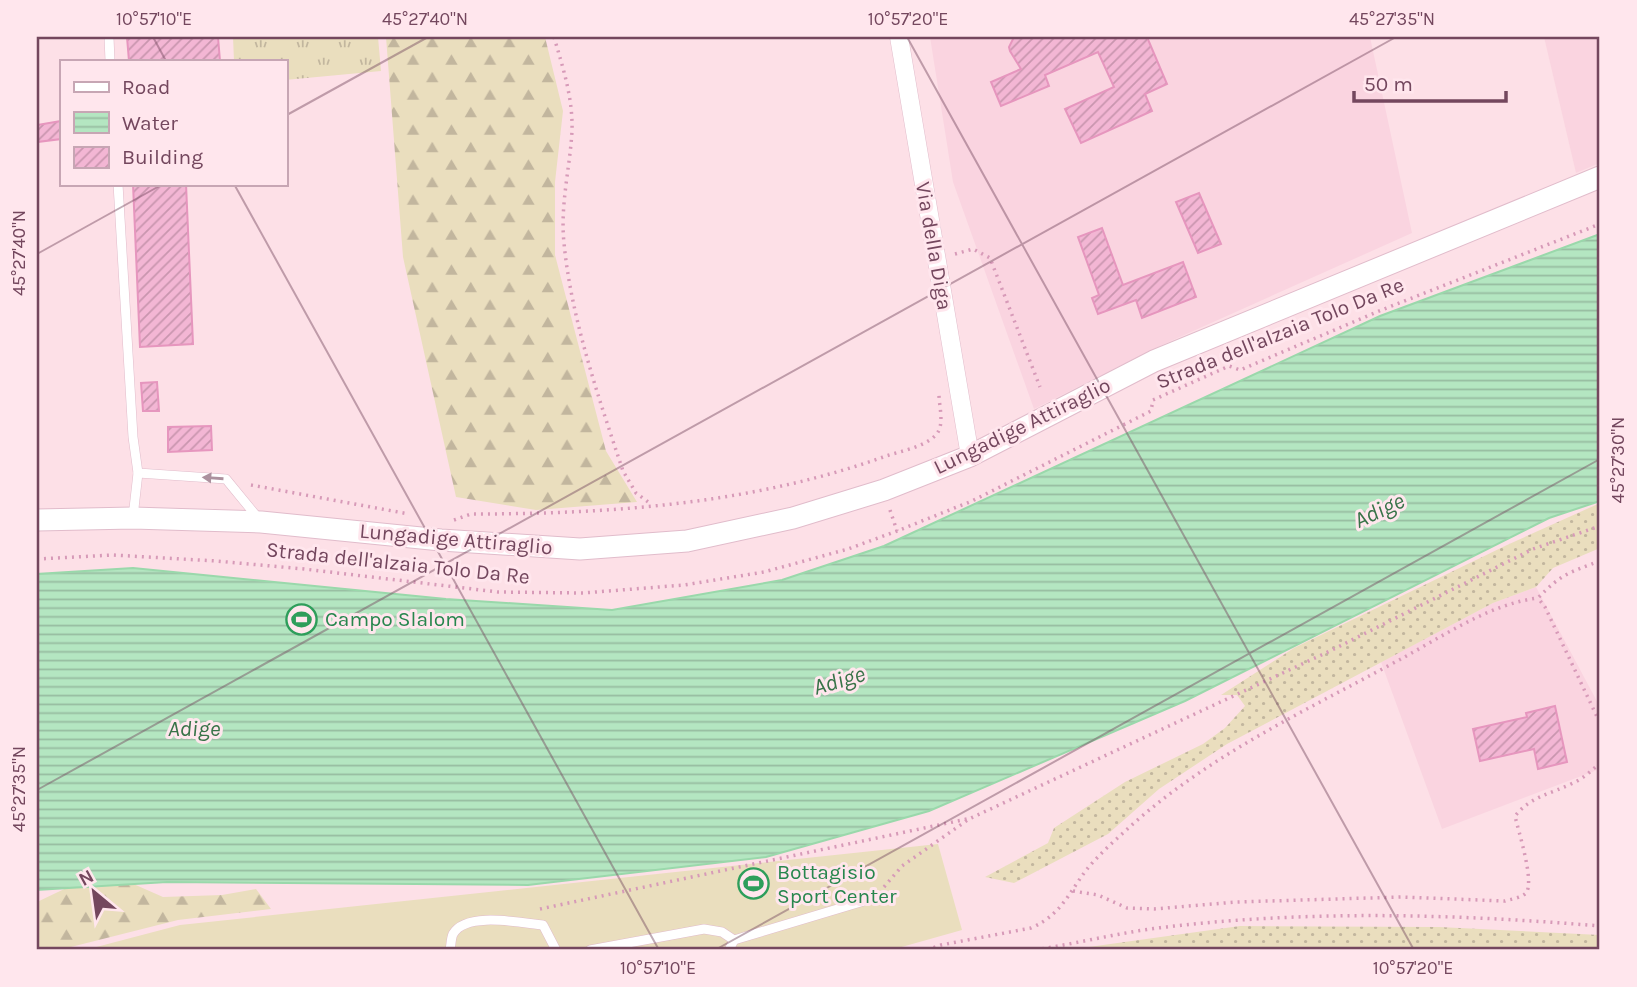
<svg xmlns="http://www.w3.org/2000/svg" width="1637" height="987" font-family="Karla,sans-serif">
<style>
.residential{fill:#fad4e0}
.grass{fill:url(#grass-dots)}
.forest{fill:url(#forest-firs)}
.park{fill:url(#park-tufts)}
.pitch{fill:#eadebe}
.water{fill:url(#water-rules);stroke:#9ad8ab;stroke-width:2}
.building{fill:url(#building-hatch);stroke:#e696be;stroke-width:2}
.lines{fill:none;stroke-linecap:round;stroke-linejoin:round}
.service-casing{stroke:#e1bccb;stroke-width:10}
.minor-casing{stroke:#e1bccb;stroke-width:19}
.tertiary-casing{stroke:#e1bccb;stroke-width:23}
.path{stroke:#d79ab8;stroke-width:3.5;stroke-dasharray:2 5;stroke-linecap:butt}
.service{stroke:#fff;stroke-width:9}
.minor{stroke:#fff;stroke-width:18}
.tertiary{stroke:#fff;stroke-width:21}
.oneway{fill:#ac919e}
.ticks{fill:none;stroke:#74475e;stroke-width:2;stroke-opacity:0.45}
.labels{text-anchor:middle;stroke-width:6;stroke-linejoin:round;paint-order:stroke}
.street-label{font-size:21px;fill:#74475e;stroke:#ffe6ed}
.leisure-label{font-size:21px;fill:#27864d;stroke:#ffe6ed;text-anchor:start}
.water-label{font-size:23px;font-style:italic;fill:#387348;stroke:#ffe6ed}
.neatline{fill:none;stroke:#74475e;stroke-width:2.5}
.ticks-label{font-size:18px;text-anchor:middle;fill:#74475e}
</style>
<defs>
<pattern id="grass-dots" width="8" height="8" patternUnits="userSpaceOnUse" patternTransform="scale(1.75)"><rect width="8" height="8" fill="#eadebe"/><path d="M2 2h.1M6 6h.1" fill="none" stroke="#c2b69e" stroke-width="1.8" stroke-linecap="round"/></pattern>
<pattern id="forest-firs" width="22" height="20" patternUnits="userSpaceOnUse" patternTransform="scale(1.75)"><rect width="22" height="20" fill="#eadebe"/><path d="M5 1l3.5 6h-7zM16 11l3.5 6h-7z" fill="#c2b69e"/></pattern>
<pattern id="park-tufts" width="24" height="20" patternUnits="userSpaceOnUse" patternTransform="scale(1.75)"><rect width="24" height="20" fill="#eadebe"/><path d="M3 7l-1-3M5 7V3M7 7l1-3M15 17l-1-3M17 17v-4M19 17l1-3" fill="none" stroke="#c2b69e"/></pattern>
<pattern id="water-rules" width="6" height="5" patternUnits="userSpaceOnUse" patternTransform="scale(1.75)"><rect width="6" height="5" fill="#b4e6c1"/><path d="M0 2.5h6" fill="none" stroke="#97bca0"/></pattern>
<pattern id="building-hatch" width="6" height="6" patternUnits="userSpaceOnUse" patternTransform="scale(1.75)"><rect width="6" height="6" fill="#f3b6d4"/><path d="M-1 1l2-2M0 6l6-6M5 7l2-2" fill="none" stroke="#c996af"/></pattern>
</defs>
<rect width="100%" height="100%" fill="#fde0e7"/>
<g class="residential">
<path d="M930,37H1370L1412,233L1162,345L1034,409L953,182Z"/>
<path d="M1544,37H1600V163L1576,173Z"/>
<path d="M1536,587L1600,707V769L1442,829L1381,662L1493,603Z"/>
</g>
<g class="grass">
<path d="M1600,503V548L1553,568L1536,587L1493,603L1227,744L1159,789L1108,834L1014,883L985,877L1048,843L1054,828L1125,782L1203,744L1225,728L1245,706L1237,695H1221L1294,648L1507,545Z"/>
<path d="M1240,926L1439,927L1600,935V950H1067Z"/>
</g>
<g class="forest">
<path d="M386,37H545L563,111L555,182V255L606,451L637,502L536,510L456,497L403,257Z"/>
<path d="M79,882H129L163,897L222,895L256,889L271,909L178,920L59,950H37V902Z"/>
</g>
<path class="park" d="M233,37H378L381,71L285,80V61H234Z"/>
<path class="pitch" d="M938,844L962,930L891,950H85L180,925Z"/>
<path class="water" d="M1600,234V501L1549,518L1185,701L929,811L766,857L528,885L167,882L37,890V574L133,568L446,599L612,610L782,580L884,546L1380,316Z"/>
<g class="building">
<path d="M127,37H218L220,61H129Z"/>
<path d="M1014,37H1147L1167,84L1145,94L1152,111L1081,143L1065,109L1114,87L1098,52L1045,75L1049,86L1001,106L991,82L1021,69L1010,51L1009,47Z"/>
<path d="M61,121V139L37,142V125Z"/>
<path d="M133,184H186L193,344L140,347Z"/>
<path d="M1199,193L1221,244L1198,253L1176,202Z"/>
<path d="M1102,228L1123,285L1183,262L1196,297L1142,318L1136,300L1098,314L1092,298L1099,295L1078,237Z"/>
<path d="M157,382L159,411H143L141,383Z"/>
<path d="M211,426L212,450L168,452V427Z"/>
<path d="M1555,706L1567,762L1538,769L1534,749L1480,761L1473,729L1527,717L1526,713Z"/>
</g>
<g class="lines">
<defs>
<g id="service">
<path d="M109,37L110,61"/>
<path d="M118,184L133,437L138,473L133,517"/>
<path d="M138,473L226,479L258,518"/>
<path d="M734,940L874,898"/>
<path d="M450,950C451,946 451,938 453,934C466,911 521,923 543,925L556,950"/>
<path d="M590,950L704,929L722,932L734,940L729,950"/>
</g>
<path id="minor" d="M899,37L970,456"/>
<path id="tertiary" d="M37,520L133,518L261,522L441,540L580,549L687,541L793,518L884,490L970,456L1154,361L1600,177"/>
</defs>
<use href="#service" class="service-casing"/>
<use href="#minor" class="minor-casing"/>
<use href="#tertiary" class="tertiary-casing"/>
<g class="path">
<path d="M554,37C563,68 573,98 572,131C570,168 560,205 564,243C571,318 599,399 623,471L636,493L651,504"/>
<path d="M955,254L973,249L990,258L1040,387"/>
<path d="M251,485L409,514"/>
<path d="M890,510L897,531"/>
<path d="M454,520L471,514C611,514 753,504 886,456C901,451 929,446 938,432C944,422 939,405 939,395"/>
<path d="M37,559L113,555L216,561L304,569L498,592L583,593L684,585L764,572L848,549L897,531L972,501L1151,411L1153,400L1229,366L1240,370L1384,309L1600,224"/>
<path d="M1600,561C1570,572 1561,574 1538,598L1545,607L1600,723"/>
<path d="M884,887L902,866L969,819L1330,651L1533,549L1600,526"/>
<path d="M1073,891L1098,895L1127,908L1154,909L1236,902L1402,897L1505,901C1511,899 1521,898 1526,893C1535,882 1518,830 1515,816C1531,796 1551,794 1573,783C1583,779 1592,770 1600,763"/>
<path d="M540,909L967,819"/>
<path d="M927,950L941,945L1031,928C1066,913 1071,885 1095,860C1107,847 1121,835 1134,823C1215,752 1305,711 1399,660C1442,637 1489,604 1538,598"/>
<path d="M1035,950C1079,943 1122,932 1166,927C1310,910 1456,914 1600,926"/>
</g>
<use href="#service" class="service"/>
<use href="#minor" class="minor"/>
<use href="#tertiary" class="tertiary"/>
</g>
<defs><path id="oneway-solid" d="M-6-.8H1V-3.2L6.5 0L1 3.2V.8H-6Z" transform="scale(1.75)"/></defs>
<use class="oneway" href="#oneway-solid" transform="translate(213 478) rotate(-176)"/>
<path class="ticks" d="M153,37L166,61M907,37L1414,950M285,116L428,37M234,184L659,950M37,254L163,184M37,790L1396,37M715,950L1600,459"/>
<defs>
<symbol id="stadium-ring" viewBox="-11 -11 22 22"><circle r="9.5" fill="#ffe6ed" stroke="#2e9e5b" stroke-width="1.5"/><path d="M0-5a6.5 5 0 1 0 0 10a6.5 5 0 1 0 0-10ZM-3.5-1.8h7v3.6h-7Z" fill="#2e9e5b"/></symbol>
</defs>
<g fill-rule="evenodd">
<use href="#stadium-ring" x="284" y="602" width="35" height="35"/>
<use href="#stadium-ring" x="736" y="866" width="35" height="35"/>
</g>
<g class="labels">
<g class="street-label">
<text transform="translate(934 246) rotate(80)" y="7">Via della Diga</text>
<text transform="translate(1280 333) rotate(-22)" y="7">Strada dell'alzaia Tolo Da Re</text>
<text transform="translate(1022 426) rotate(-26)" y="7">Lungadige Attiraglio</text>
<text transform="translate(456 539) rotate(5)" y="7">Lungadige Attiraglio</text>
<text transform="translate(398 563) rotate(6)" y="7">Strada dell'alzaia Tolo Da Re</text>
</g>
<g class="leisure-label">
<text x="325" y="626">Campo Slalom</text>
<text x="777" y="879">Bottagisio<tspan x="777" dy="24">Sport Center</tspan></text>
</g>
<g class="water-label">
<text transform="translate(1379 510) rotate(-25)" y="8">Adige</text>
<text transform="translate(839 680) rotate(-16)" y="8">Adige</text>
<text x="194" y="736">Adige</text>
</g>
</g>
<rect width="1637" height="987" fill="none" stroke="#ffe6ed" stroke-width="77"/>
<rect x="60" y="60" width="228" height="126" fill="#ffe6ed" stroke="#c7a6b4" stroke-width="2"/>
<rect x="74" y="82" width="35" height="10" fill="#ffffff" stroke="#c7a6b4" stroke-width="2"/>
<text x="122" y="94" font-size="21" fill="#74475e">Road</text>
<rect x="74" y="112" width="35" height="21" fill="url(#water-rules)" stroke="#c7a6b4" stroke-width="2"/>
<text x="122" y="130" font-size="21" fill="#74475e">Water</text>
<rect x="74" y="147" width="35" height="21" fill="url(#building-hatch)" stroke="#c7a6b4" stroke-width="2"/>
<text x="122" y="164" font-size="21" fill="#74475e">Building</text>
<g transform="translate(94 892) rotate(331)" stroke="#ffe6ed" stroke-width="5" paint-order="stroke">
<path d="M0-5L12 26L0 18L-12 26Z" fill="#74475e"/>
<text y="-10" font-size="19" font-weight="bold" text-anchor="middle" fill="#74475e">N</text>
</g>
<path d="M1354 91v10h152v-10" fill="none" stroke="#74475e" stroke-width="3.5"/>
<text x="1364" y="91" font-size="21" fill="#74475e" stroke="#ffe6ed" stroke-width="5" paint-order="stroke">50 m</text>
<rect x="38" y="38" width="1560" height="910" class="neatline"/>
<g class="ticks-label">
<text x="154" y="25">10°57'10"E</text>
<text x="425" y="25">45°27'40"N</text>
<text x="908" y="25">10°57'20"E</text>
<text x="1392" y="25">45°27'35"N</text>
<text transform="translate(19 253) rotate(-90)" y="6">45°27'40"N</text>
<text transform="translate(1618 460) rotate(-90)" y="6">45°27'30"N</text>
<text transform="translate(19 789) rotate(-90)" y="6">45°27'35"N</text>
<text x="658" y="974">10°57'10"E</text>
<text x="1413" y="974">10°57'20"E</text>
</g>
</svg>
